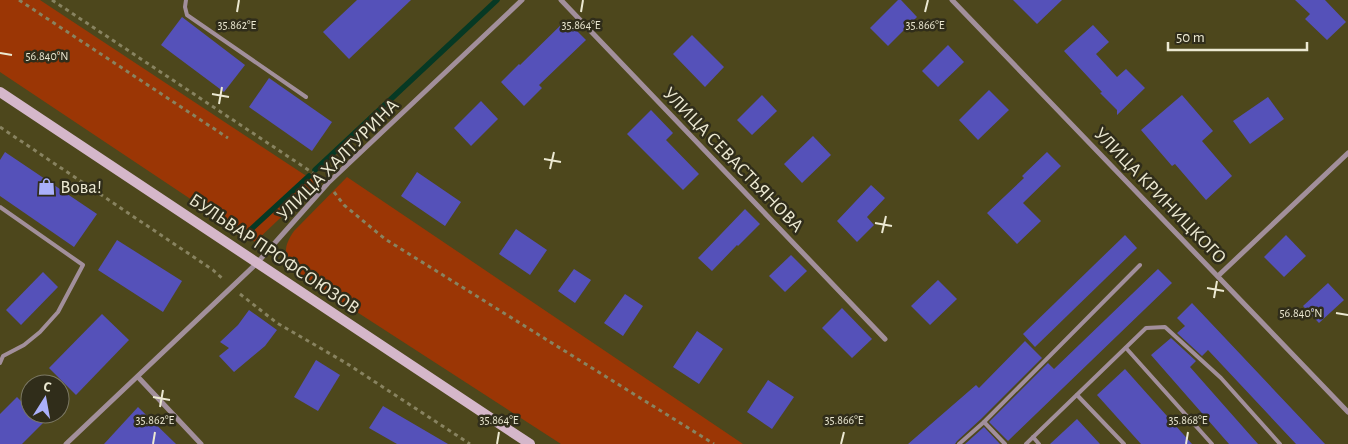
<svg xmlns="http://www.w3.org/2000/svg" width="1348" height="444" font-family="'Alegreya Sans',sans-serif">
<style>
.green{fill:#9b3605}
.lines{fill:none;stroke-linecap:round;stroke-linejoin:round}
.stream{stroke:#063924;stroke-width:5.5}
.building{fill:#5551b9}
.path{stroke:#888360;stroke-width:3;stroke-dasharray:4 4;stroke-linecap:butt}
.service{stroke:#a28f9b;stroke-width:4}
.minor{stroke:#a28f9b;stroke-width:5}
.secondary{stroke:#d5b7ca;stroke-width:10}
.ticks{fill:none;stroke:#ece9d2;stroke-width:2}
.labels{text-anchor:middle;stroke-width:5;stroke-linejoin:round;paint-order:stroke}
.street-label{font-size:19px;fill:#ece9d2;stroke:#302d1a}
.poi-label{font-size:19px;fill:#ece9d2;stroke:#302d1a;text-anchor:start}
.ticks-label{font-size:12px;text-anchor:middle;fill:#ece9d2;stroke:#302d1a;stroke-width:5;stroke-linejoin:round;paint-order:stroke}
</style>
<rect width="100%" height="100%" fill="#4d471c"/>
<g class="green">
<path d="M0,0H40L317,183L255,242L0,72Z"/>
<path d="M347,177L743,444H561L295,272C283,256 283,247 294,231Z"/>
</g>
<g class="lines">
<g class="stream">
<path d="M315,170L497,0"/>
<path d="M248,232L309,176"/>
</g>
</g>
<g class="building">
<path d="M357,0H411L349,59L323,32Z"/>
<path d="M898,0H901L917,17L888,46L870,28Z"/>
<path d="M1013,0H1062L1037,24Z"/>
<path d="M1295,0H1325L1346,22L1327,40L1305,19L1310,14Z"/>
<path d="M182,17L245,65L224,92L161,45Z"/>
<path d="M566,20L586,40L539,85L542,88L524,106L501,82L519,64L520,65Z"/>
<path d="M1093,25L1109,42L1096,54L1117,77L1126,69L1145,88L1117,115V110L1100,93L1102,92L1064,51Z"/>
<path d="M692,35L724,67L705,87L673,54Z"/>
<path d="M948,45L964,62L938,87L922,71Z"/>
<path d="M269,78L332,122L312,151L249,107Z"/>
<path d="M989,90L1009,110L978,140L959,120Z"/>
<path d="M762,95L777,111L752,135L737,120Z"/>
<path d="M1182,95L1213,131L1202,141L1232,176L1206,200L1175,164L1172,166L1141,130Z"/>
<path d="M1268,97L1284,119L1250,144L1233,121Z"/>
<path d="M481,101L498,119L471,146L454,128Z"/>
<path d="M651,110L673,133L666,140L699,174L683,190L627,134Z"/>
<path d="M813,136L831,155L802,183L784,164Z"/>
<path d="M5,152L97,214L74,247L0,196V160Z"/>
<path d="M1047,152L1061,166L1023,203L1041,221L1017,244L987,213L1024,178L1022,176Z"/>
<path d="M417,172L461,202L445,226L401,196Z"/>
<path d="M871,185L885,198L867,217L874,225L857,242L837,221Z"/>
<path d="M745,209L760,224L738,246L737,245L712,271L698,258Z"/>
<path d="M516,229L547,250L530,275L499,254Z"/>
<path d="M1125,235L1137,248L1035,347L1023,334Z"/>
<path d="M1286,235L1306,256L1284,277L1264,257Z"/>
<path d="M117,240L182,281L163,312L98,270Z"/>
<path d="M791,255L807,271L785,292L769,276Z"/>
<path d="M574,269L591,280L575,303L558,291Z"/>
<path d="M1158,269L1172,283L1008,441L989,422L1048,363L1054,369Z"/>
<path d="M43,272L58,287L21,325L6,310Z"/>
<path d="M938,280L957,299L930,325L911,306Z"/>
<path d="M1328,283L1344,300L1319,323L1303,306Z"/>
<path d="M625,294L643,306L623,336L604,323Z"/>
<path d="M1192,303L1325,444H1296L1208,350L1202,356L1177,333L1185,326L1177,318Z"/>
<path d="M842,308L872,339L852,358L822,328Z"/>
<path d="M249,310L277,330L265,346L234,372L219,356L229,348L220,342L238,325Z"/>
<path d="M102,314L129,340L76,395L49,368Z"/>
<path d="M697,331L723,349L699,384L673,367Z"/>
<path d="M1171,338L1196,361L1190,367L1258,444H1229L1151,355Z"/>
<path d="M1025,341L1042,358L981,419L957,441L955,444H908L976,385L979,388Z"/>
<path d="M316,360L340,375L318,411L294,397Z"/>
<path d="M1125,369L1192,444H1141L1097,395Z"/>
<path d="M768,380L794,397L772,429L747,412Z"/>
<path d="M17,397L30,410V414H34L43,423L22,444H0V414Z"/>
<path d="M383,406L448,444H397L369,428Z"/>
<path d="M138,407L176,444H104Z"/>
<path d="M1077,419L1100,444H1050Z"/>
<path d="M984,427L1000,444H965Z"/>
</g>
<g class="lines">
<g class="path">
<path d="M19,0L228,138"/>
<path d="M52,0L319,177"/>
<path d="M0,127L213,270L224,280"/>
<path d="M334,192L344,205L385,239L714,444"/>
<path d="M240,294L277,323L346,363L470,444"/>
</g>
<g class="service">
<path d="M186,0L185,7L187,15L306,97"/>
<path d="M0,207L83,265L58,312L40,332L24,345L3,356L0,363"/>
<path d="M1126,348L1212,444"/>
<path d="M1077,395L1124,444"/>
<path d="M984,422L1005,444"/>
<path d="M1033,437L1039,444"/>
<path d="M959,444L984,422L1140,265"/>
<path d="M1026,444L1146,328L1165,327L1221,378L1280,444"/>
</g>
<g class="minor">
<path d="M561,0L885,339"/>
<path d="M952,0L1348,412"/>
<path d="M1218,276L1348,153"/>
<path d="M138,377L201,444"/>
<path d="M66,444L257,263L328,183L522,0"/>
</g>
<path class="secondary" d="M0,92L530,444"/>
</g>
<path class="ticks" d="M237,12L239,0M581,12L583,0M925,12L928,0M0,53L12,55M212,94L229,97M219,104L222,87M544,159L561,162M550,169L554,152M875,223L892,226M882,233L886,216M1207,288L1224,291M1214,298L1217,281M1336,313L1348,315M153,397L170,400M160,407L163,390M153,444L155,432M497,444L499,432M841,444L844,432M1186,444L1188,432"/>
<defs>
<symbol id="shop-bare" viewBox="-9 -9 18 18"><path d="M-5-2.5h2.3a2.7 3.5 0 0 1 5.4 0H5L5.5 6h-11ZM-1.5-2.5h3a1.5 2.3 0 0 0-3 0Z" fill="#aab0fb" stroke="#302d1a" stroke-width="2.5" paint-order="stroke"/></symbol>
</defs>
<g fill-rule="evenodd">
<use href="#shop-bare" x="34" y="174" width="25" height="25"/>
</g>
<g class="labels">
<g class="street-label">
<text transform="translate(337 159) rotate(-45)" y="7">УЛИЦА ХАЛТУРИНА</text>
<text transform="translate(734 159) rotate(46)" y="7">УЛИЦА СЕВАСТЬЯНОВА</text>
<text transform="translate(1161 195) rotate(46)" y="7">УЛИЦА КРИНИЦКОГО</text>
<text transform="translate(275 253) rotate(34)" y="7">БУЛЬВАР ПРОФСОЮЗОВ</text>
</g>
<g class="poi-label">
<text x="60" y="193">Вова!</text>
</g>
</g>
<g class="ticks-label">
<text x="237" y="29">35.862°E</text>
<text x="581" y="29">35.864°E</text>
<text x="925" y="29">35.866°E</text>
<text x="47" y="60">56.840°N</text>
<text x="1301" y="317">56.840°N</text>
<text x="155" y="424">35.862°E</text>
<text x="499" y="424">35.864°E</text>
<text x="844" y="424">35.866°E</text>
<text x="1188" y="424">35.868°E</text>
</g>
<g transform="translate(45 399) rotate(11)"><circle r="24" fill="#302d1a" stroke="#7b7864"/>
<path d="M0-4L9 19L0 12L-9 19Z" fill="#aab0fb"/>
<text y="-8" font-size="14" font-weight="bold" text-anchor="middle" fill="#ece9d2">С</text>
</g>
<path d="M1168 42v8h139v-8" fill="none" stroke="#ece9d2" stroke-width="2.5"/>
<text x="1176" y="42" font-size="15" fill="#ece9d2" stroke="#302d1a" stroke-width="4" paint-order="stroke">50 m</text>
</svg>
